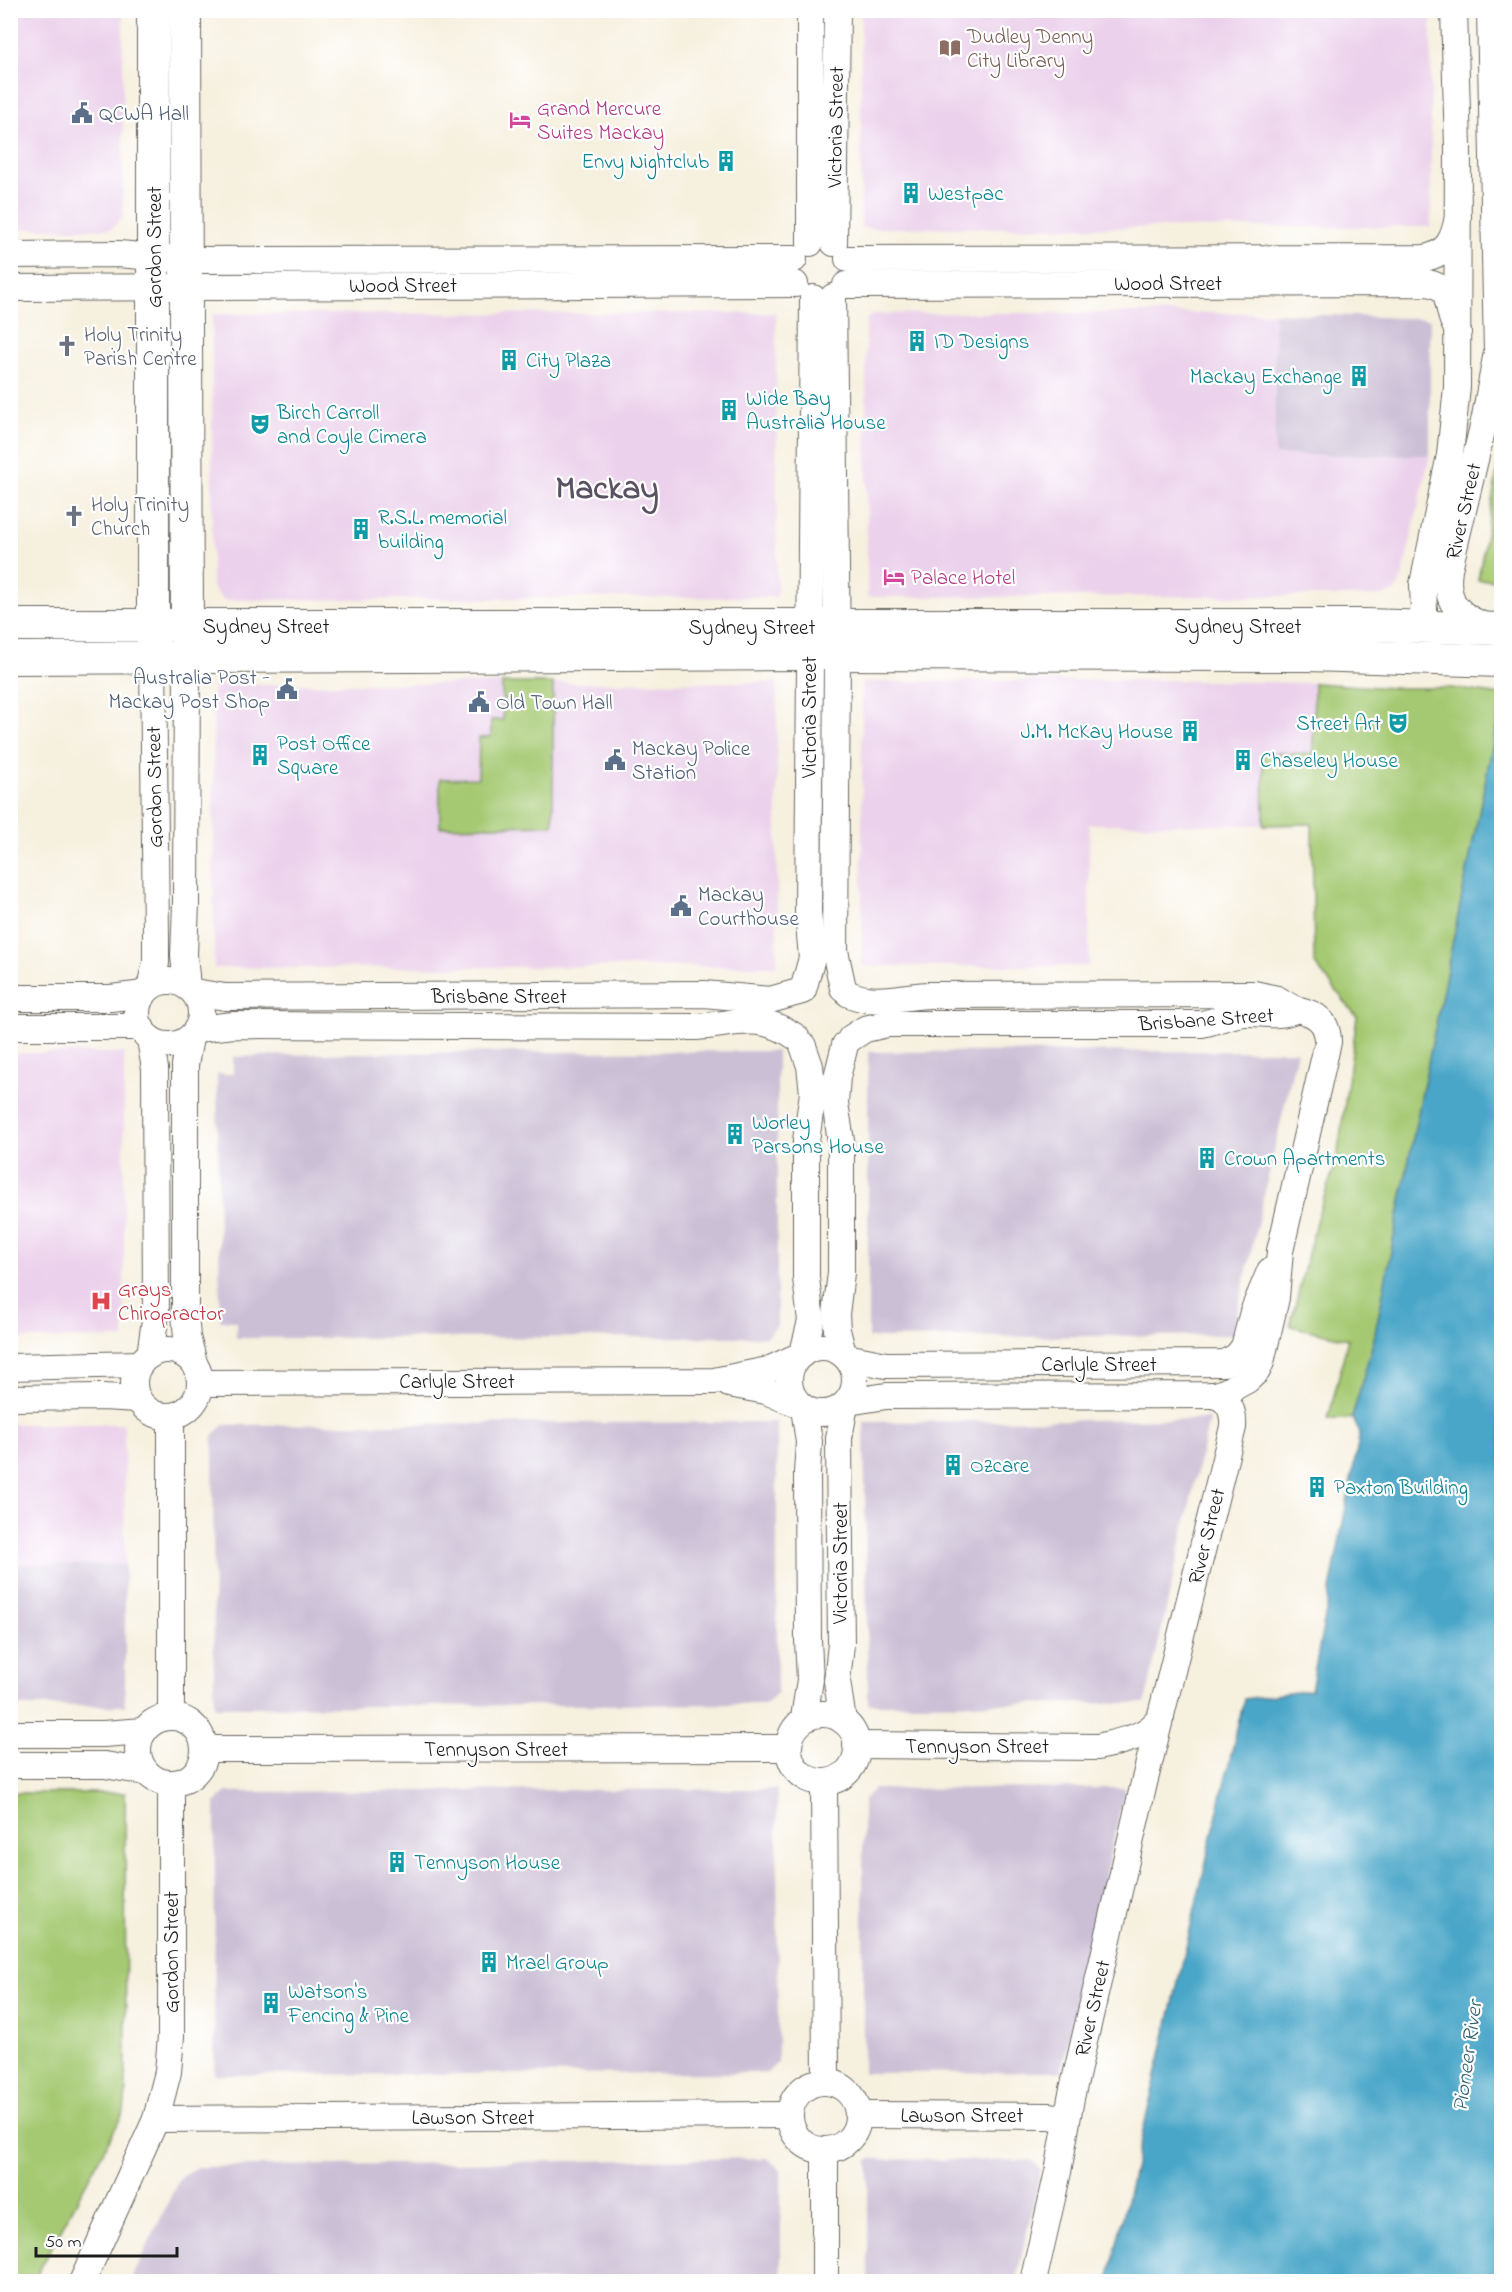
<svg xmlns="http://www.w3.org/2000/svg" width="1512" height="2292" font-family="'Indie Flower',sans-serif">
<style>
.built{fill:#ebd1eb}
.industrial{fill:#cbbfd5}
.green{fill:#a5c972;stroke:#607247;stroke-width:1.5}
.water{fill:#4aa6c8;stroke:#336172;stroke-width:1.5}
.lines{fill:none;stroke-linecap:round;stroke-linejoin:round}
.stream{stroke:#4aa6c8;stroke-width:6}
.minor-casing{stroke:#686660;stroke-width:28}
.major-casing{stroke:#686660;stroke-width:34}
.minor{stroke:#fff;stroke-width:26}
.major{stroke:#fff;stroke-width:32}
.labels{text-anchor:middle;stroke-width:4.5;stroke-linejoin:round;paint-order:stroke}
.education-label{font-size:21px;fill:#785e54;stroke:#fff;text-anchor:start}
.hotel-label{font-size:21px;fill:#b23c85;stroke:#fff;text-anchor:start}
.service-label{font-size:21px;fill:#4e5e75;stroke:#fff;text-anchor:start}
.street-label{font-size:21px;fill:#1c1c1c;stroke:#fff}
.culture-label{font-size:21px;fill:#0d838f;stroke:#fff;text-anchor:start}
.worship-label{font-size:21px;fill:#5b616d;stroke:#fff;text-anchor:start}
.health-label{font-size:21px;fill:#be3a42;stroke:#fff;text-anchor:start}
.water-label{font-size:22px;font-style:italic;fill:#336172;stroke:#fff}
.town-label{font-size:33px;font-weight:bold;fill:#5a5163;stroke:#fff}
</style>
<rect width="100%" height="100%" fill="#fff"/>
<filter id="ink" filterUnits="userSpaceOnUse"><feTurbulence type="fractalNoise" baseFrequency=".0167" numOctaves="2"/><feDisplacementMap in="SourceGraphic" scale="12" xChannelSelector="R" yChannelSelector="G"/><feConvolveMatrix kernelMatrix="1 2 1 2 8 2 1 2 1" color-interpolation-filters="sRGB"/></filter>
<filter id="wash" filterUnits="userSpaceOnUse"><feTurbulence type="fractalNoise" baseFrequency=".008" numOctaves="4" result="noise"/><feDisplacementMap in="SourceGraphic" scale="24" xChannelSelector="R" yChannelSelector="G"/><feGaussianBlur stdDeviation="1.35" result="paint"/><feColorMatrix in="noise" values="0 0 0 0 0 0 0 0 0 0 0 0 0 0 0 0 0 1.4 0 .05"/><feComposite in="paint" operator="in"/></filter>
<g filter="url(#wash)">
<rect width="100%" height="100%" fill="#f6f0df"/>
<g class="built">
<path d="M10,11H123V217L112,229H11Z"/>
<path d="M861,11H1431V227L861,228Z"/>
<path d="M776,313L777,597L223,600L212,587V314Z"/>
<path d="M968,313H1274L1275,455H1430L1402,578L1395,592L1380,596L867,597L866,320L872,314Z"/>
<path d="M1152,680L1314,683L1313,754H1264V825L1089,824V966H862V682Z"/>
<path d="M777,682V966L214,968L213,685Z"/>
<path d="M11,1053H124V1338L11,1339Z"/>
<path d="M10,1424H124L125,1565L11,1564Z"/>
</g>
<g class="industrial">
<path d="M1274,313L1430,319V455H1275Z"/>
<path d="M777,1051V1326L766,1337L236,1338V1321H220L217,1074H233V1057L351,1053Z"/>
<path d="M1297,1051L1232,1335L868,1338V1052Z"/>
<path d="M1209,1419L1145,1703L868,1704L864,1422Z"/>
<path d="M777,1422V1693L766,1704L214,1707L213,1436L224,1425Z"/>
<path d="M11,1564L125,1565V1706H11Z"/>
<path d="M1125,1788L1061,2072L863,2073V1800L874,1789Z"/>
<path d="M777,1789L778,2062L767,2073L214,2075L215,1803L226,1792Z"/>
<path d="M768,2158L781,2171V2281H131L179,2179L198,2167Z"/>
<path d="M868,2159L1033,2161L1041,2169L1016,2281H868Z"/>
</g>
<g class="green">
<path d="M1501,451V580H1478L1481,563Z"/>
<path d="M502,683H553V825L440,827V779L478,778L479,738L491,737V720H503Z"/>
<path d="M1314,683L1394,688H1452L1501,695V704L1421,1098L1374,1339L1352,1418L1328,1420L1348,1339L1290,1326L1317,1218L1337,1159L1357,1017L1314,963L1312,824L1264,825L1263,753L1313,754Z"/>
<path d="M11,1793H125L126,2092L124,2112L33,2282L10,2281Z"/>
</g>
<path class="water" d="M1501,704V2281H1108L1244,1699L1311,1690L1360,1433L1352,1418L1374,1339L1421,1098Z"/>
<g class="lines">
<path class="stream" d="M275,2282V2272"/>
</g>
</g>
<g filter="url(#ink)">
<g class="lines">
<defs>
<g id="minor">
<path d="M1490,10L1497,352L1484,422L1449,569C1444,603 1459,617 1490,628"/>
<path d="M810,243V10"/>
<path d="M834,243L837,10"/>
<path d="M10,255L119,254L186,260L794,259"/>
<path d="M848,259L1424,258C1448,254 1454,238 1458,217"/>
<path d="M846,285L1428,283C1450,288 1446,297 1451,314C1452,321 1456,326 1458,332"/>
<path d="M10,288L795,284"/>
<path d="M833,297L837,655L835,951L843,988"/>
<path d="M1427,627L1424,611L1423,584L1450,455L1457,387L1458,148L1454,10"/>
<path d="M187,658L186,903L184,955L187,987"/>
<circle cx="169" cy="1013" r="32"/>
<path d="M150,987L156,963V936L153,658"/>
<path d="M803,990L812,958L808,912L813,298"/>
<path d="M194,992L225,997L704,994L770,1000L802,991"/>
<path d="M849,994C877,1006 901,996 929,995L1254,994L1277,999L1294,1009"/>
<path d="M10,998H111L144,994"/>
<path d="M10,1027H141"/>
<path d="M197,1029L234,1025L696,1027C737,1024 759,1012 796,1037"/>
<path d="M190,1038L185,1065V1314L187,1337L194,1363"/>
<path d="M851,1038L865,1029L887,1024H1202C1217,1021 1230,1014 1245,1013C1262,1012 1278,1018 1294,1010"/>
<circle cx="822" cy="1380" r="33"/>
<circle cx="167" cy="1383" r="33"/>
<path d="M803,1353L811,1321L806,1278V1140L813,1093L810,1066L803,1046"/>
<path d="M843,1354L837,1330L836,1314L841,1273V1141L835,1103L837,1077L845,1045"/>
<path d="M150,1355L156,1313L155,1069L150,1039"/>
<path d="M846,1357L886,1365L1224,1363L1236,1357L1244,1347L1253,1312L1270,1271"/>
<path d="M10,1367L140,1364"/>
<path d="M201,1383L714,1381L768,1370L801,1355"/>
<path d="M729,1384L766,1391L801,1406"/>
<path d="M10,1398L103,1397L138,1399"/>
<path d="M848,1402L886,1396L1216,1395L1227,1391L1247,1380L1257,1371L1261,1362L1276,1298L1280,1251L1328,1042C1328,1020 1314,1012 1294,1009"/>
<path d="M804,1408L809,1442L807,1473L808,1640L810,1680L804,1718"/>
<path d="M171,1417V1717"/>
<circle cx="823" cy="1748" r="34"/>
<circle cx="171" cy="1750" r="33"/>
<path d="M843,1721L837,1681L841,1644L839,1438L845,1405"/>
<path d="M10,1734H103L144,1731"/>
<path d="M856,1745L1098,1747C1121,1741 1148,1738 1161,1716"/>
<path d="M204,1749L789,1748"/>
<path d="M10,1765H105L146,1772"/>
<path d="M824,1782L826,2082"/>
<circle cx="824" cy="2116" r="34"/>
<path d="M858,2115L1050,2116L1067,2119"/>
<path d="M156,2119L790,2115"/>
<path d="M82,2282L156,2119L168,2072L171,2036V1783"/>
<path d="M825,2282V2150"/>
<path d="M1033,2282L1058,2172L1071,2098L1144,1783L1233,1427C1234,1412 1229,1397 1212,1395"/>
</g>
<g id="major">
<path d="M185,10L187,646"/>
<path d="M10,625H1365L1502,629"/>
<path d="M153,645V10"/>
<path d="M10,658L810,654L1309,655L1502,661"/>
</g>
</defs>
<use href="#minor" class="minor-casing"/>
<use href="#major" class="major-casing"/>
<use href="#minor" class="minor"/>
<use href="#major" class="major"/>
</g>
</g>
<defs>
<symbol id="library-bare" viewBox="-9 -9 18 18"><path d="M-6-4Q-3-5.5-.7-3.5V5Q-3 3-6 4ZM6-4Q3-5.5 .7-3.5V5Q3 3 6 4Z" fill="#8d6e63" stroke="#fff" stroke-width="2.5" paint-order="stroke"/></symbol>
<symbol id="civic-bare" viewBox="-9 -9 18 18"><path d="M-.6-6.5H3V-4.5H.6V-3L4-1V1h2V6H-6V1h2V-1L-.6-3ZM-1.2 2.5V6h2.4V2.5Z" fill="#5c6f8a" stroke="#fff" stroke-width="2.5" paint-order="stroke"/></symbol>
<symbol id="hotel-bare" viewBox="-9 -9 18 18"><path d="M-6-4.5h1.5V1H6V5H4.5V3h-9V5H-6ZM-4 0a1.8 1.8 0 1 1 3.6 0ZM.5 0V-2.5h3Q6-2.5 6 0Z" fill="#d1479c" stroke="#fff" stroke-width="2.5" paint-order="stroke"/></symbol>
<symbol id="building-bare" viewBox="-9 -9 18 18"><path d="M-4-6H4V6H1V3H-1V6H-4ZM-2.5-4.3h1.7v1.8h-1.7ZM.8-4.3h1.7v1.8H.8ZM-2.5-1h1.7V.8h-1.7ZM.8-1h1.7V.8H.8Z" fill="#0f9aa8" stroke="#fff" stroke-width="2.5" paint-order="stroke"/></symbol>
<symbol id="church-bare" viewBox="-9 -9 18 18"><path d="M-1.2-6h2.4v3.5h3.3v2.4h-3.3V6h-2.4V-.1h-3.3v-2.4h3.3Z" fill="#6b7280" stroke="#fff" stroke-width="2.5" paint-order="stroke"/></symbol>
<symbol id="theatre-bare" viewBox="-9 -9 18 18"><path d="M-5-5.5Q0-4 5-5.5V0Q5 5 0 6Q-5 5-5 0ZM-3.3-2.5H-1v1.5H-3.3ZM1-2.5H3.3v1.5H1ZM-2.8 1Q0 5.5 2.8 1Z" fill="#0f9aa8" stroke="#fff" stroke-width="2.5" paint-order="stroke"/></symbol>
<symbol id="hospital-bare" viewBox="-9 -9 18 18"><path d="M-5-5h3v3.5h4V-5h3V5h-3V1.5h-4V5h-3Z" fill="#e0444e" stroke="#fff" stroke-width="2.5" paint-order="stroke"/></symbol>
</defs>
<g fill-rule="evenodd">
<use href="#library-bare" x="935" y="33" width="30" height="30"/>
<use href="#civic-bare" x="67" y="98" width="30" height="30"/>
<use href="#hotel-bare" x="505" y="105" width="30" height="30"/>
<use href="#building-bare" x="711" y="146" width="30" height="30"/>
<use href="#building-bare" x="896" y="178" width="30" height="30"/>
<use href="#building-bare" x="902" y="326" width="30" height="30"/>
<use href="#church-bare" x="52" y="331" width="30" height="30"/>
<use href="#building-bare" x="494" y="345" width="30" height="30"/>
<use href="#building-bare" x="1344" y="361" width="30" height="30"/>
<use href="#building-bare" x="714" y="395" width="30" height="30"/>
<use href="#theatre-bare" x="245" y="409" width="30" height="30"/>
<use href="#church-bare" x="59" y="501" width="30" height="30"/>
<use href="#building-bare" x="346" y="514" width="30" height="30"/>
<use href="#hotel-bare" x="879" y="562" width="30" height="30"/>
<use href="#civic-bare" x="272" y="674" width="30" height="30"/>
<use href="#civic-bare" x="464" y="687" width="30" height="30"/>
<use href="#theatre-bare" x="1383" y="708" width="30" height="30"/>
<use href="#building-bare" x="1175" y="716" width="30" height="30"/>
<use href="#building-bare" x="245" y="740" width="30" height="30"/>
<use href="#civic-bare" x="600" y="745" width="30" height="30"/>
<use href="#building-bare" x="1228" y="745" width="30" height="30"/>
<use href="#civic-bare" x="666" y="891" width="30" height="30"/>
<use href="#building-bare" x="720" y="1119" width="30" height="30"/>
<use href="#building-bare" x="1192" y="1143" width="30" height="30"/>
<use href="#hospital-bare" x="86" y="1286" width="30" height="30"/>
<use href="#building-bare" x="938" y="1450" width="30" height="30"/>
<use href="#building-bare" x="1302" y="1472" width="30" height="30"/>
<use href="#building-bare" x="382" y="1847" width="30" height="30"/>
<use href="#building-bare" x="474" y="1947" width="30" height="30"/>
<use href="#building-bare" x="256" y="1988" width="30" height="30"/>
</g>
<g class="labels">
<g class="education-label">
<text x="967" y="43">Dudley Denny<tspan x="967" dy="24">City Library</tspan></text>
</g>
<g class="hotel-label">
<text x="537" y="115">Grand Mercure<tspan x="537" dy="24">Suites Mackay</tspan></text>
<text x="911" y="584">Palace Hotel</text>
</g>
<g class="service-label">
<text x="99" y="120">QCWA Hall</text>
<text x="270" y="684" text-anchor="end">Australia Post -<tspan x="270" dy="24">Mackay Post Shop</tspan></text>
<text x="496" y="709">Old Town Hall</text>
<text x="632" y="755">Mackay Police<tspan x="632" dy="24">Station</tspan></text>
<text x="698" y="901">Mackay<tspan x="698" dy="24">Courthouse</tspan></text>
</g>
<g class="street-label">
<text transform="translate(835 127) rotate(-89)" y="7">Victoria Street</text>
<text transform="translate(154 247) rotate(-90)" y="7">Gordon Street</text>
<text x="1168" y="290">Wood Street</text>
<text x="403" y="292">Wood Street</text>
<text transform="translate(1463 511) rotate(-77)" y="7">River Street</text>
<text x="266" y="633">Sydney Street</text>
<text x="1238" y="633">Sydney Street</text>
<text x="752" y="634">Sydney Street</text>
<text transform="translate(809 717) rotate(-90)" y="7">Victoria Street</text>
<text transform="translate(154 787) rotate(-91)" y="7">Gordon Street</text>
<text x="499" y="1003">Brisbane Street</text>
<text transform="translate(1206 1019) rotate(-4)" y="7">Brisbane Street</text>
<text x="1099" y="1371">Carlyle Street</text>
<text x="457" y="1388">Carlyle Street</text>
<text transform="translate(1206 1536) rotate(-76)" y="7">River Street</text>
<text transform="translate(840 1563) rotate(-90)" y="7">Victoria Street</text>
<text x="977" y="1753">Tennyson Street</text>
<text x="496" y="1756">Tennyson Street</text>
<text transform="translate(171 1952) rotate(-90)" y="7">Gordon Street</text>
<text transform="translate(1092 2008) rotate(-77)" y="7">River Street</text>
<text x="962" y="2122">Lawson Street</text>
<text x="473" y="2124">Lawson Street</text>
</g>
<g class="culture-label">
<text x="709" y="168" text-anchor="end">Envy Nightclub</text>
<text x="928" y="200">Westpac</text>
<text x="934" y="348">ID Designs</text>
<text x="526" y="367">City Plaza</text>
<text x="1342" y="383" text-anchor="end">Mackay Exchange</text>
<text x="746" y="405">Wide Bay<tspan x="746" dy="24">Australia House</tspan></text>
<text x="277" y="419">Birch Carroll<tspan x="277" dy="24">and Coyle Cimera</tspan></text>
<text x="378" y="524">R.S.L. memorial<tspan x="378" dy="24">building</tspan></text>
<text x="1381" y="730" text-anchor="end">Street Art</text>
<text x="1173" y="738" text-anchor="end">J.M. McKay House</text>
<text x="277" y="750">Post Office<tspan x="277" dy="24">Square</tspan></text>
<text x="1260" y="767">Chaseley House</text>
<text x="752" y="1129">Worley<tspan x="752" dy="24">Parsons House</tspan></text>
<text x="1224" y="1165">Crown Apartments</text>
<text x="970" y="1472">Ozcare</text>
<text x="1334" y="1494">Paxton Building</text>
<text x="414" y="1869">Tennyson House</text>
<text x="506" y="1969">Mrael Group</text>
<text x="288" y="1998">Watson's<tspan x="288" dy="24">Fencing &amp; Pine</tspan></text>
</g>
<g class="worship-label">
<text x="84" y="341">Holy Trinity<tspan x="84" dy="24">Parish Centre</tspan></text>
<text x="91" y="511">Holy Trinity<tspan x="91" dy="24">Church</tspan></text>
</g>
<g class="health-label">
<text x="118" y="1296">Grays<tspan x="118" dy="24">Chiropractor</tspan></text>
</g>
<g class="water-label">
<text transform="translate(1466 2056) rotate(-82)" y="8">Pioneer River</text>
</g>
<g class="town-label">
<text x="607" y="498">Mackay</text>
</g>
</g>
<rect width="1512" height="2292" fill="none" stroke="#fff" stroke-width="36"/>
<path d="M36 2247v9h141v-9" fill="none" stroke="#1c1c1c" stroke-width="3"/>
<text x="45" y="2247" font-size="18" fill="#1c1c1c" stroke="#ffffff" stroke-width="4.5" paint-order="stroke">50 m</text>
</svg>
